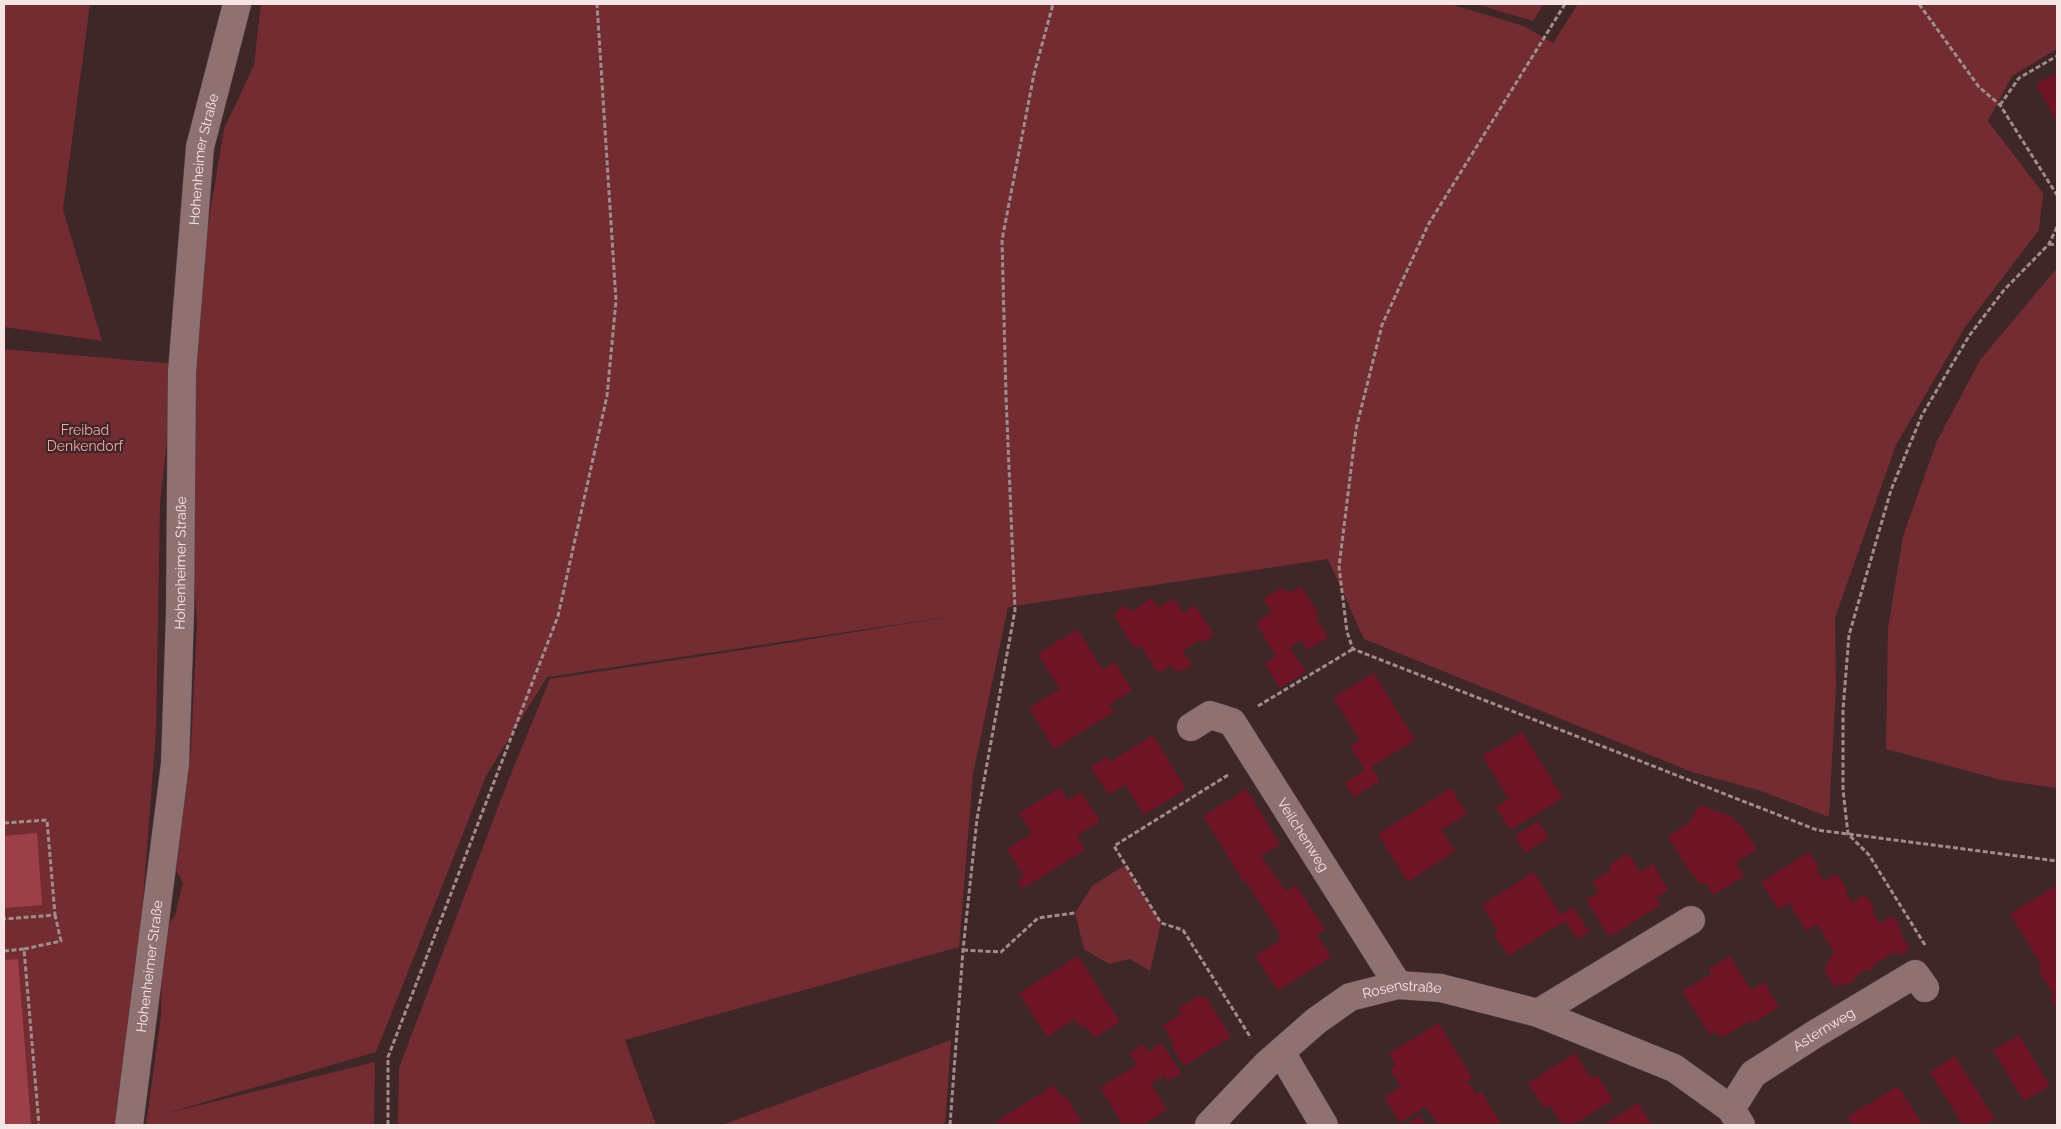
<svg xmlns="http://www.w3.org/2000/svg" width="2061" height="1129" font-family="Raleway,sans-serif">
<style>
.green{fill:#732c32}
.water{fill:#9d3f48}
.building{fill:#701525}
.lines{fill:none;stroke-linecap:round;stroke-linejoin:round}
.minor-casing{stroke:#574243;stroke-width:29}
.path{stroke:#a18c8c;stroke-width:3;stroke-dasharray:5 2.5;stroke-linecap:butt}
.minor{stroke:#8f7171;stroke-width:28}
.labels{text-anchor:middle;stroke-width:4.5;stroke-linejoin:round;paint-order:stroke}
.street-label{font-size:14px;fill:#f7e5e5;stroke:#3f2627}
.park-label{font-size:14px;fill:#f6a8aa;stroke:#3f2627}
</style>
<rect width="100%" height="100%" fill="#3f2627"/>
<g class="green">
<path d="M4,4H90L63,209L102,341L4,327Z"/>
<path d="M261,4H1450L1524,26L1553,43L1578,4H2057V49L2012,76L1988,121L2043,193L2039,230L1965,327L1896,445L1835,618L1836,685L1829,817L1758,790L1692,772L1364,639L1328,559L1008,607L973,774L959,947L625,1040L656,1125H398L399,1068L508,781L550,679L769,646L953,616L547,677L486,776L376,1052L164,1114L375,1062L374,1125H146L161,1016L162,931L175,916L183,883L175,868L191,748L197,624L188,482L196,296L224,129L254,65Z"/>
<path d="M1476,4H1544L1533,21Z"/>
<path d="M2057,268V788L2001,780L1886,749L1888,628L1903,536L1937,441L1980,360Z"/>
<path d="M4,349L175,364L160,504L156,730L126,1125H4Z"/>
<path d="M1125,865L1161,923L1150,971L1130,959L1109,964L1084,949L1075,913L1092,886Z"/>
<path d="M951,1040L945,1125H722Z"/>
</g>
<g class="water">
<path d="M37,833L42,905L4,908V836Z"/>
<path d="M18,959L31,1125H4V960Z"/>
</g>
<g class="building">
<path d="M2057,73V122L2036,84Z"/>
<path d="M1301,586L1318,613L1316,618L1328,637L1308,650L1301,640L1290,648L1306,672L1280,688L1265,664L1276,656L1256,623L1272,612L1263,599L1279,589L1292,592Z"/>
<path d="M1152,598L1158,608L1173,598L1183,613L1195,605L1214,635L1202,643L1200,640L1183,651L1191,663L1188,668L1183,671L1175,670L1171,665L1158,673L1141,646L1135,649L1113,614L1126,605L1131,612Z"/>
<path d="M1077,629L1103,670L1115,662L1132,690L1109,705L1114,712L1054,749L1029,708L1060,689L1038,654Z"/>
<path d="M1374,673L1415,740L1371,767L1380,781L1354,797L1345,783L1365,770L1350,746L1360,740L1333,698Z"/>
<path d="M1522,732L1563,798L1510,830L1496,807L1509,799L1482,756Z"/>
<path d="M1153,735L1186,789L1144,815L1125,785L1108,794L1091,767L1107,757L1110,762Z"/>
<path d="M1060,788L1068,800L1081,792L1100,821L1077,836L1085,850L1022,889L1017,880L1024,876L1007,849L1032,833L1019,813Z"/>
<path d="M1451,788L1467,814L1441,830L1455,851L1408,882L1378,834Z"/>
<path d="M1246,789L1280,844L1261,856L1286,891L1296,885L1325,930L1317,935L1331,957L1278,991L1255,956L1281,940L1278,936L1280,935L1247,882L1245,884L1203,816Z"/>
<path d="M1700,805L1733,817L1736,824L1739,822L1757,849L1736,863L1744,876L1713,895L1705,882L1700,885L1694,875L1692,876L1668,836L1689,823Z"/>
<path d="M1538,821L1549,838L1525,853L1515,836Z"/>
<path d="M1809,852L1819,868L1816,869L1824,881L1837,874L1847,889L1845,891L1852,903L1865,894L1875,910L1872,911L1879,923L1893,916L1902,931L1900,932L1910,949L1899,956L1896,951L1873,965L1871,970H1865L1855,977L1852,983L1834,986L1824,969L1834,952L1817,924L1806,931L1789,903L1779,910L1761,882Z"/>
<path d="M1628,853L1640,872L1653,864L1668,890L1656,898L1661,905L1609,937L1586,900L1599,892L1593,881L1612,869L1609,865Z"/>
<path d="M1534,872L1561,915L1573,907L1589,932L1577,939L1565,921L1508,956L1494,933L1498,931L1482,905Z"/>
<path d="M2057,885V1009L2050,997L2054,995L2038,969L2042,966L2010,914Z"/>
<path d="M1078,956L1120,1022L1094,1038L1085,1025L1080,1028L1075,1019L1047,1037L1019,993Z"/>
<path d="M1730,956L1751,990L1764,982L1779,1007L1753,1023L1751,1020L1721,1038L1716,1032L1710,1035L1682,991L1711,974L1708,969Z"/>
<path d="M1199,996L1207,998L1231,1037L1184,1066L1172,1047L1174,1045L1163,1025L1181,1014L1178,1008Z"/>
<path d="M1439,1023L1472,1078L1467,1081L1476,1094L1481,1091L1502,1125H1438L1426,1106L1400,1123L1384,1097L1401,1087L1390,1069L1396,1065L1389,1053Z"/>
<path d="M2019,1035L2050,1086L2024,1101L1993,1050Z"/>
<path d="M1162,1043L1181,1074L1168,1081L1164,1075L1151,1084L1167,1110L1143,1125H1123L1100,1088L1137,1065L1130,1053L1144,1044L1148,1052Z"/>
<path d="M1575,1053L1591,1079L1597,1075L1613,1100L1572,1125H1563L1550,1105L1544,1108L1528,1083Z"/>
<path d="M1955,1056L1995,1119L1985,1125H1963L1930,1072Z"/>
<path d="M1054,1085L1062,1097L1065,1095L1082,1123L1078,1125H1000L997,1121Z"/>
<path d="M1898,1086L1923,1125H1852L1847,1117Z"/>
<path d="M1638,1103L1652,1125H1603Z"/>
<path d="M1420,1116L1426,1125H1405Z"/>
</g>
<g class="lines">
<defs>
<g id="minor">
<path id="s1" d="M1191,727L1210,715L1232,722L1398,985"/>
<path d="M1538,1013L1691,920"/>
<path d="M1281,1052L1324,1125"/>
<path id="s2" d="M1731,1109L1753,1074L1815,1034L1915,974L1925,988"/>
<path id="s3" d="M129,1125L175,764L180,613L182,372L200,147L237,4"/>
<path id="s4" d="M1209,1125L1267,1064L1316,1021L1350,997L1398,985L1441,988L1538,1013L1674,1068L1731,1109L1741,1125"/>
</g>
</defs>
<use href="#minor" class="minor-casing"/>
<g class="path">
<path d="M1565,4L1428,225L1382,325L1356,429L1339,567L1347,632L1353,649L1817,830L2057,861"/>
<path d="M1919,4L1979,87L2000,105L2057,195"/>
<path d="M2000,105L2019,78L2057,56"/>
<path d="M2049,244L2057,245"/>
<path d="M1258,706L1353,649"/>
<path d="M1228,775L1114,846L1161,923L1183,930L1251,1038"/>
<path d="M4,823L47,820L55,915L4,919"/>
<path d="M1925,945L1869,855L1848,834L1843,790V710L1849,635L1891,490L1922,415L1969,336L2004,290L2049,244L2057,227"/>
<path d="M24,949L61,941L55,915"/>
<path d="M963,950L1001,952L1038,918L1075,913"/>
<path d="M4,951L24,949L39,1125"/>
<path d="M388,1125V1057L558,616L607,396L616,301L597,4"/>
<path d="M950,1125L963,950L977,819L1015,610L1006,396L1002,240L1034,74L1053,4"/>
</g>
<use href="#minor" class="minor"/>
</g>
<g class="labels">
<g class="street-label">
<text dy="5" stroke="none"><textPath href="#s3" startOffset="970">Hohenheimer Straße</textPath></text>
<text dy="5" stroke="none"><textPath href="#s3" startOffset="565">Hohenheimer Straße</textPath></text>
<text dy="5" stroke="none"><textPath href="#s1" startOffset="179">Veilchenweg</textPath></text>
<text dy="5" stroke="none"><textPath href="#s3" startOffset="160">Hohenheimer Straße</textPath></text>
<text dy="5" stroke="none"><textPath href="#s4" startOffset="244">Rosenstraße</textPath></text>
<text dy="5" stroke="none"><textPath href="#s2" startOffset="125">Asternweg</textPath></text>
</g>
<g class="park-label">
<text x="85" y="435">Freibad<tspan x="85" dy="16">Denkendorf</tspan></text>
</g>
</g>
<rect width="2061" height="1129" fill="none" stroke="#f7e5e5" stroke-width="10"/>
</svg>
